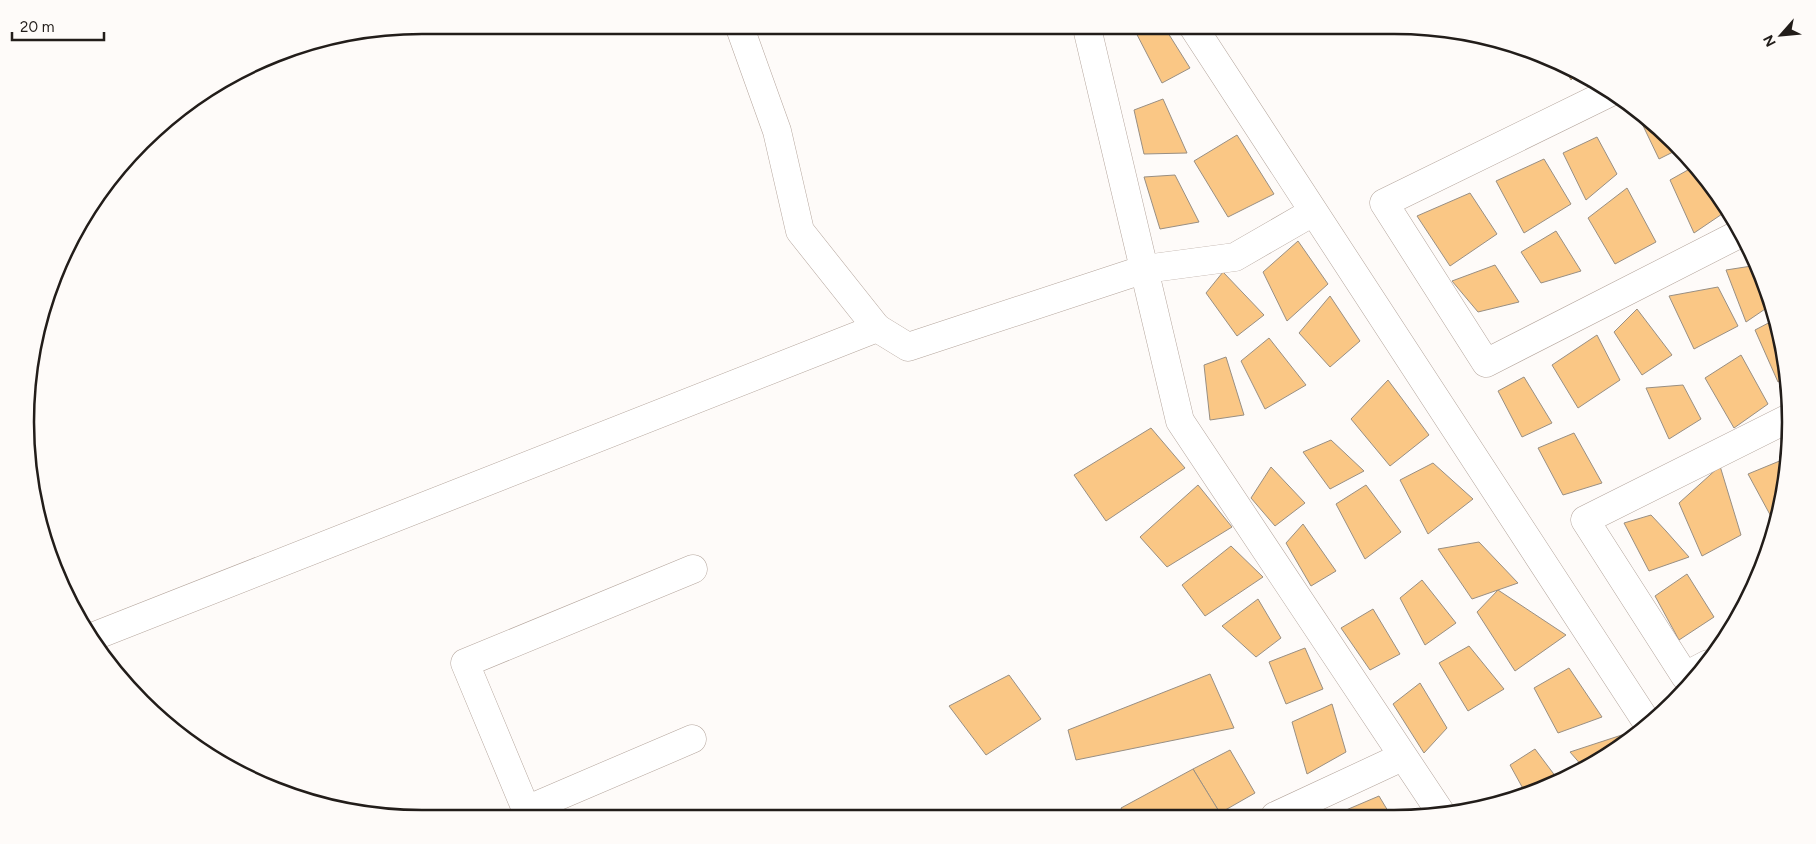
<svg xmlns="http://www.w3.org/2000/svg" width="1816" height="844" font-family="Figtree,sans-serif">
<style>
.building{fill:#fac785;stroke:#998f83}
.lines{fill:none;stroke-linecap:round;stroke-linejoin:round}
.minor-casing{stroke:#b4a59c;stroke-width:29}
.minor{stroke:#fff;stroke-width:28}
.rim{fill:none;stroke:#221d1a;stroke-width:2.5}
</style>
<rect width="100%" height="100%" fill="#fefbf9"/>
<g class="building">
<path d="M1132,25H1163L1190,68L1162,83Z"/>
<path d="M1562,64L1578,73L1571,80Z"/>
<path d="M1163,99L1187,153L1144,154L1134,110Z"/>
<path d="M1637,110L1675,141L1681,148L1659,159L1636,111Z"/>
<path d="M1237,135L1274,194L1228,217L1194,161Z"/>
<path d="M1597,137L1617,174L1586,200L1563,153Z"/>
<path d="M1544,159L1571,204L1524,233L1496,181Z"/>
<path d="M1695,166L1724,201L1728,210L1694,233L1670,180Z"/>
<path d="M1175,175L1199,222L1160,229L1144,177Z"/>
<path d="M1627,188L1656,242L1615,264L1588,218Z"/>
<path d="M1470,193L1497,234L1450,266L1417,216Z"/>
<path d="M1556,231L1581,271L1541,283L1521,252Z"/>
<path d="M1298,241L1328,284L1287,321L1263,272Z"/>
<path d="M1495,265L1519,302L1478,312L1452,281Z"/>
<path d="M1758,265L1771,305L1746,322L1726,270Z"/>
<path d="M1223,272L1264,315L1237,336L1206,293Z"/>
<path d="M1718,287L1738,326L1694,349L1669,296Z"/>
<path d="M1330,296L1360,341L1330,367L1299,333Z"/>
<path d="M1637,309L1672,355L1642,375L1614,332Z"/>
<path d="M1776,319L1783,344L1787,377L1778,382L1755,330Z"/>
<path d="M1597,335L1620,380L1578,408L1552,365Z"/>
<path d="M1269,338L1306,385L1265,409L1241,361Z"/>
<path d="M1741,355L1768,404L1734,428L1705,378Z"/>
<path d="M1226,357L1244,415L1210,420L1204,365Z"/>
<path d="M1524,377L1552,423L1522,437L1498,391Z"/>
<path d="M1388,380L1429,435L1390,466L1351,419Z"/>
<path d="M1683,385L1701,419L1669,439L1646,388Z"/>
<path d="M1151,428L1185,468L1106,521L1074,475Z"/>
<path d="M1574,433L1602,483L1563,495L1538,448Z"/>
<path d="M1331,440L1364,471L1330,489L1303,452Z"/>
<path d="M1782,460L1787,467L1783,499L1777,520L1774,522L1748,474Z"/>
<path d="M1433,463L1473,499L1428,534L1400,480Z"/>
<path d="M1720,466L1741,535L1702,556L1679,503Z"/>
<path d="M1271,467L1305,503L1275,526L1251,498Z"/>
<path d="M1198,485L1232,527L1167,567L1140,537Z"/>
<path d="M1366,485L1401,532L1365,559L1336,504Z"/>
<path d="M1651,515L1666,531L1689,557L1649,571L1624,523Z"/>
<path d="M1303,524L1336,571L1311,586L1286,543Z"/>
<path d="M1479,542L1518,583L1472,599L1438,549Z"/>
<path d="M1231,546L1263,577L1205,616L1182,585Z"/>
<path d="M1687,574L1714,617L1679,640L1655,596Z"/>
<path d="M1422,580L1456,623L1425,645L1400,598Z"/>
<path d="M1498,590L1566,635L1515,671L1477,612Z"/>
<path d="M1258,599L1281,638L1256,657L1222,626Z"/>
<path d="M1373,609L1400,654L1370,670L1341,628Z"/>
<path d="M1469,646L1504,689L1468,711L1439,663Z"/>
<path d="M1305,648L1323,689L1286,704L1269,662Z"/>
<path d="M1569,668L1602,717L1558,733L1534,688Z"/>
<path d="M1210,674L1234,728L1076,760L1068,730Z"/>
<path d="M1009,675L1041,719L986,755L949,706Z"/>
<path d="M1420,683L1447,728L1424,753L1393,704Z"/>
<path d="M1332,704L1346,752L1307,774L1292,722Z"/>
<path d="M1637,730L1639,734L1636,737L1583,767L1570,752Z"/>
<path d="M1535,749L1559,781L1546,789L1526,794L1510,765Z"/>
<path d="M1230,750L1255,793L1220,813L1193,769Z"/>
<path d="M1193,769L1220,813L1212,816L1125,817L1121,808Z"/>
<path d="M1379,796L1391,816H1332Z"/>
</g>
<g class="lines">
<defs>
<g id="minor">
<path d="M739,25L777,131L800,231L877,328"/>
<path d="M1089,25L1087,28L1180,421L1443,816"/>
<path d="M1192,25L1648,724"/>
<path d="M1613,91L1384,203L1486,363L1741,233"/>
<path d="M92,637L877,328L908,347L1145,269L1235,257L1313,212"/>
<path d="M1708,664L1685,676L1585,520L1791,417"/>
<path d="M526,810L692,739"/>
<path d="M1275,816L1402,757"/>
<path d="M530,819L465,663L693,569"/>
</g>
</defs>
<use href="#minor" class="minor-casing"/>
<use href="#minor" class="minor"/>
</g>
<path d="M0 0H1816V844H0ZM422 34H1394A388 388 0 0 1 1782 422V422A388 388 0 0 1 1394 810H422A388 388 0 0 1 34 422V422A388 388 0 0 1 422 34Z" fill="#fefbf9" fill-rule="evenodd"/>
<path class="rim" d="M422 34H1394A388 388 0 0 1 1782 422V422A388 388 0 0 1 1394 810H422A388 388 0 0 1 34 422V422A388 388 0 0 1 422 34Z"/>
<g transform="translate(1781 35) rotate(243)" stroke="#fefbf9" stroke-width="4" paint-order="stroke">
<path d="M0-4L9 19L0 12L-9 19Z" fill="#221d1a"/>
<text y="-8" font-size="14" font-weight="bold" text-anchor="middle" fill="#221d1a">N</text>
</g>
<path d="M12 32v8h92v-8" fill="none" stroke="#221d1a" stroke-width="2.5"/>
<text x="20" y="32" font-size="15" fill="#221d1a" stroke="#fefbf9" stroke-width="4" paint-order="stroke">20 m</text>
</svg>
